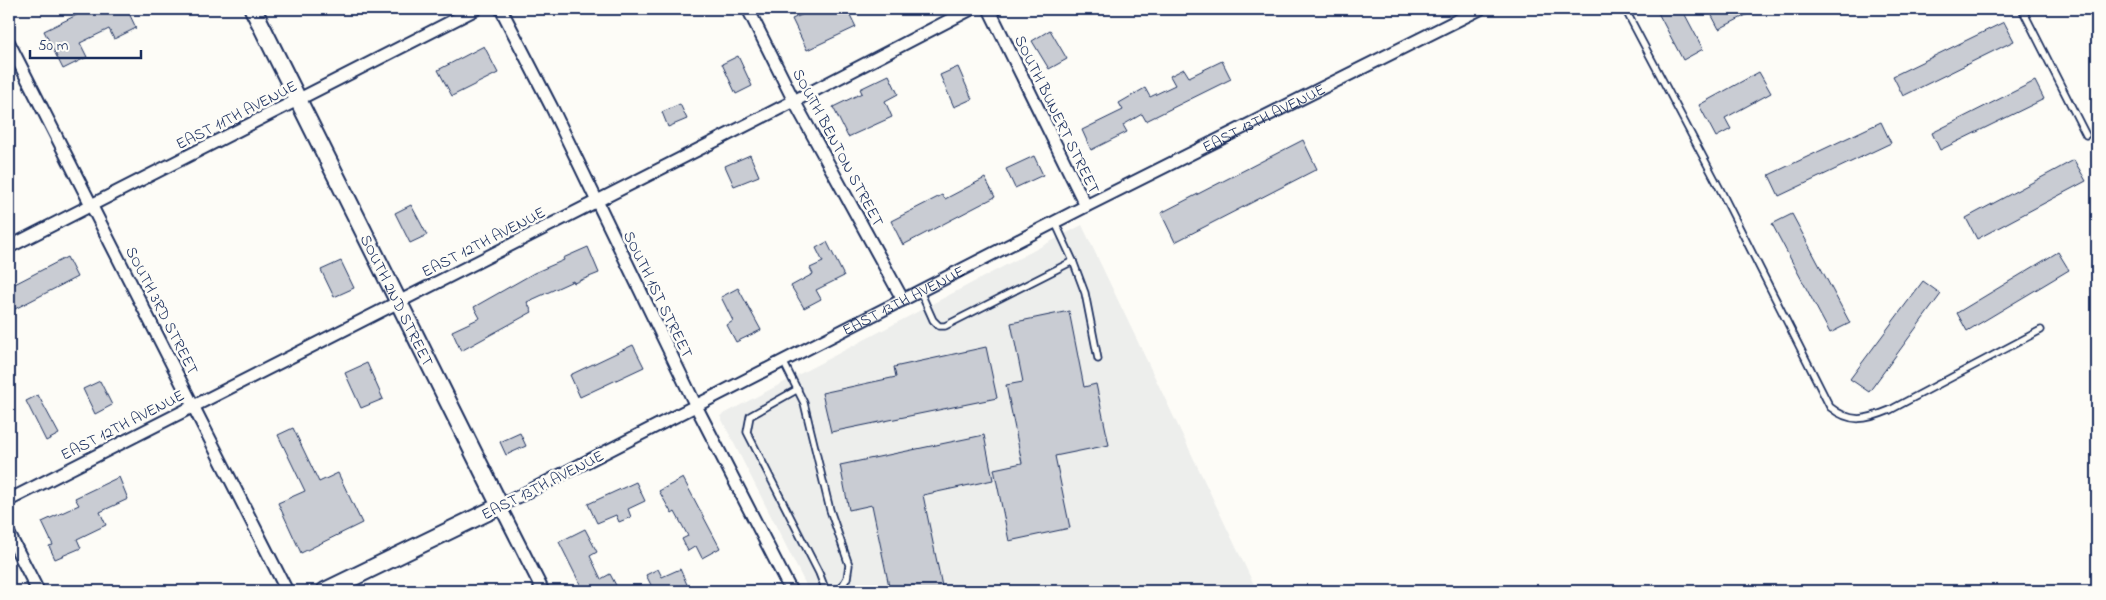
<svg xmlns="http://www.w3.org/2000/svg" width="2106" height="600" font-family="'Indie Flower',sans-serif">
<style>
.built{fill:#edeeec}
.building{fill:#c9ccd3;stroke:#1b2f5e}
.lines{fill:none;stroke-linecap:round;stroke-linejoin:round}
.lane-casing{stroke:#1b2f5e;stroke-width:9}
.street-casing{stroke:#1b2f5e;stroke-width:15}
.secondary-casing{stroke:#1b2f5e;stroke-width:20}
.lane{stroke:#fdfcf7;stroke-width:5.5}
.street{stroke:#fdfcf7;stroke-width:11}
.secondary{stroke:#fdfcf7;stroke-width:16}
.labels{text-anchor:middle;stroke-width:5;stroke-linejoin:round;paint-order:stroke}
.street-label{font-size:16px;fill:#1b2f5e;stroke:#fdfcf7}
</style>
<rect width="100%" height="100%" fill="#fdfcf7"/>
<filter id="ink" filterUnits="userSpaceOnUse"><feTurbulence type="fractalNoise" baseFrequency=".02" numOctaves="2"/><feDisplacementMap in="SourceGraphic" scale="10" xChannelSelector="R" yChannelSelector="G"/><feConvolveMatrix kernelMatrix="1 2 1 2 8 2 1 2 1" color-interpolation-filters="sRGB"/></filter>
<g filter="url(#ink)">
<path class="built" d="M1082,225L1257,591H809L720,416Z"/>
<g class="building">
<path d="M89,9H127L136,28L114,39L109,29L80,43L87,57L63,69L44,31Z"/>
<path d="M815,9H847L856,27L807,50L792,19Z"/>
<path d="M1656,9H1682L1703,49L1683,60Z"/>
<path d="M1717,9H1758L1719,29L1710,12Z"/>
<path d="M2004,22L2014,41L1903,96L1893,76Z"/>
<path d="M1050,30L1067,59L1049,69L1032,41Z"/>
<path d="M484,46L498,73L452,96L438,70Z"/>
<path d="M738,56L752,86L736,94L722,64Z"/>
<path d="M1222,61L1231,79L1146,121L1142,114L1123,125L1127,132L1091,150L1082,130L1123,110L1119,103L1145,88L1150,97L1175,85L1170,76L1184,69L1189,77Z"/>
<path d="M958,67L972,99L954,107L940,75Z"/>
<path d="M1759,72L1771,93L1725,118L1731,129L1716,137L1699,105Z"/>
<path d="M889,75L898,94L885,101L892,117L848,137L833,107L862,93L860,89Z"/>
<path d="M2035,81L2044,99L1940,150L1932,133Z"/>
<path d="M680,104L687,119L668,127L662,112Z"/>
<path d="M1881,122L1891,143L1779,196L1769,175Z"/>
<path d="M1303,140L1317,169L1175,242L1161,213Z"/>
<path d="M750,155L759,176L734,186L725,166Z"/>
<path d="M1034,156L1043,175L1015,188L1006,169Z"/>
<path d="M2074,160L2086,181L1977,239L1966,218Z"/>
<path d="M985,178L995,197L903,245L891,221L942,195L945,199Z"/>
<path d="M411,205L427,235L410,243L395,213Z"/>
<path d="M1792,214L1850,323L1830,333L1772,224Z"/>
<path d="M827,242L844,276L816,290L821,299L804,308L791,286L813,274L810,268L823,262L816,248Z"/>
<path d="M588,247L599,273L574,283L573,281L527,302L532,312L461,351L452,331L480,318L474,307L534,273L564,260L563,258Z"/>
<path d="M2058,252L2069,270L1967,331L1957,313Z"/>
<path d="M67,257L77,277L9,312V287Z"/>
<path d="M341,261L354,288L334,297L321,270Z"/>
<path d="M1923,281L1941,294L1869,392L1850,379Z"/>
<path d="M738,288L761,330L736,342L727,325L733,321L721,297Z"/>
<path d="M1069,311L1084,387L1096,384L1109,445L1055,456L1070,528L1009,541L994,469L1022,463L1006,385L1023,382L1011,323Z"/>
<path d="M633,345L644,367L580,397L570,375Z"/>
<path d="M986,347L997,398L831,432L822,393L896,377L894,367Z"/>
<path d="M367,363L383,399L361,408L345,373Z"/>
<path d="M100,381L112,405L95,414L83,389Z"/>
<path d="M38,395L59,434L46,441L26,401Z"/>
<path d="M293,428L319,482L338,473L362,523L301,553L278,503L305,491L278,435Z"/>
<path d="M520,433L526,446L506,455L500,442Z"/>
<path d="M984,435L993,480L923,495L943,591H890L872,505L849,510L840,465Z"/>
<path d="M119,477L128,499L100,512L106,525L77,539L81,548L55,559L49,546L53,545L42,522L79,505L75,498Z"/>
<path d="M683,478L720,548L702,558L696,546L688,551L682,539L688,536L675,512L672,514L659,491Z"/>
<path d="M636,482L645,501L628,509L631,517L619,522L616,515L597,523L588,504Z"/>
<path d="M585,529L597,552L590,556L601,579L610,574L619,591H576L582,588L559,542Z"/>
<path d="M658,569L662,577L680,569L690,591H654L646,575Z"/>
</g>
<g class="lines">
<defs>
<g id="lane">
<path d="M1625,9L1720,189L1830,407C1851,424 1866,420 1890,410L2041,330"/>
<path d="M2022,9L2086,135"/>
<path d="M1073,261L1085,293L1098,359"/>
<path d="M920,291L933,320L939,326H945L1073,261L1055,222"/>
<path d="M783,361L804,403L830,510L849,565L847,578L839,591"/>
<path d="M798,389L750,416L747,432L819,573L826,591"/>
</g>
<g id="street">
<path d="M501,9L552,108L696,406L791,591"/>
<path d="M748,9L794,101L903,300"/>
<path d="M989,9L1086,206"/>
<path d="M9,43L287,591"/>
<path d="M9,247L476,9"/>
<path d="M9,500L794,101L971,9"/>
<path d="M9,534L38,591"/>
<path id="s1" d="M543,591L500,506L1086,206L1480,9"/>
</g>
<g id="secondary">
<path id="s2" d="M253,9L500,506L325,591"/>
</g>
</defs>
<use href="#lane" class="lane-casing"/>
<use href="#street" class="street-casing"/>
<use href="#secondary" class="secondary-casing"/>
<use href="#lane" class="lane"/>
<use href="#street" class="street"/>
<use href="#secondary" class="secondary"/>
</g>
</g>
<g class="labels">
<g class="street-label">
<text transform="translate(236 114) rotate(-27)" y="6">EAST 11TH AVENUE</text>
<text transform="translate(1058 114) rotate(64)" y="6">SOUTH BUNERT STREET</text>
<text dy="6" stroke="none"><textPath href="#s1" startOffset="952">EAST 13TH AVENUE</textPath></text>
<text transform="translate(839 147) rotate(62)" y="6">SOUTH BENTON STREET</text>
<text transform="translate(483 241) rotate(-27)" y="6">EAST 12TH AVENUE</text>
<text transform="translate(659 294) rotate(64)" y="6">SOUTH 1ST STREET</text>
<text dy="6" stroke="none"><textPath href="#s2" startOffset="325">SOUTH 2ND STREET</textPath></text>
<text dy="6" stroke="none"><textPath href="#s1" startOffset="548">EAST 13TH AVENUE</textPath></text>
<text transform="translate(163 310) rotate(63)" y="6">SOUTH 3RD STREET</text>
<text transform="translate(122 424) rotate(-27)" y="6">EAST 12TH AVENUE</text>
<text transform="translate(542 484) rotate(-27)" y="6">EAST 13TH AVENUE</text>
</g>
</g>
<rect width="2106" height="600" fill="none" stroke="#fdfcf7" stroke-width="30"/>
<rect x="15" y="15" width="2076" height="570" fill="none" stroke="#1b2f5e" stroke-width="2" filter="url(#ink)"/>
<path d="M30 50v8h111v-8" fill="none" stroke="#1b2f5e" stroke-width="2.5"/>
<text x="38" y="50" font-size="15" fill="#1b2f5e" stroke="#fdfcf7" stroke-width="4" paint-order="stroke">50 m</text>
</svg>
